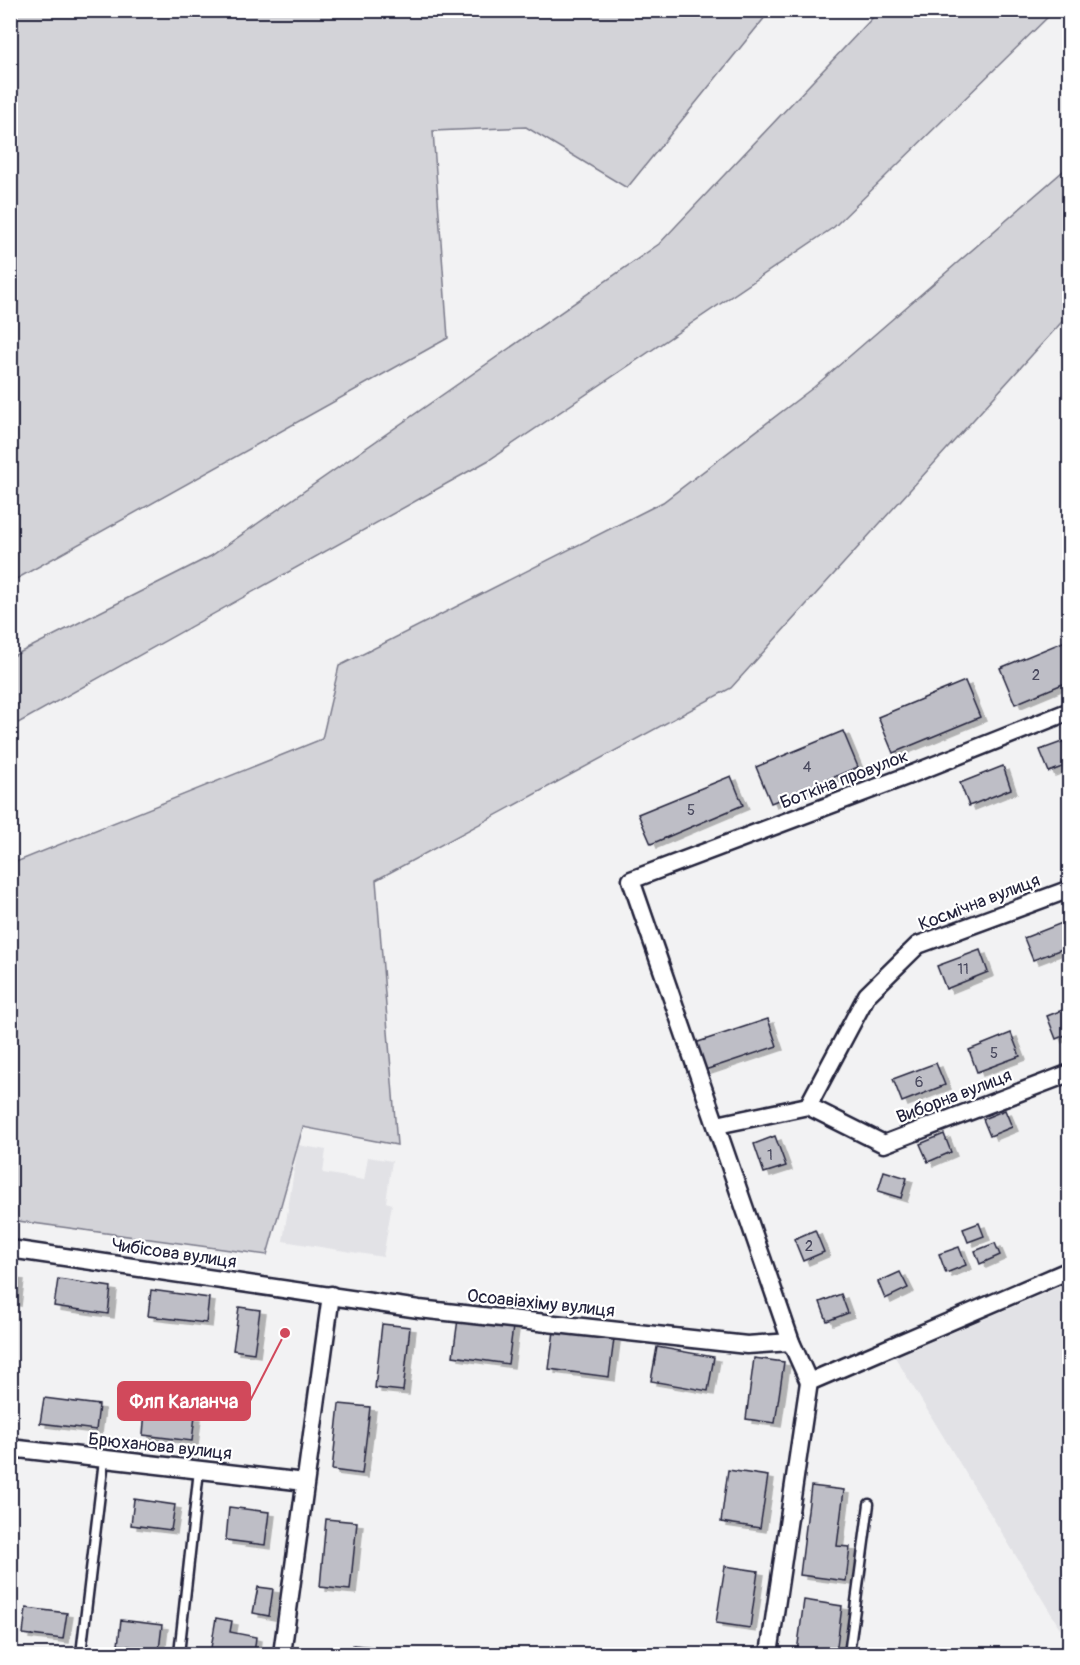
<svg xmlns="http://www.w3.org/2000/svg" width="1080" height="1665" font-family="Pangolin,sans-serif">
<style>
.built{fill:#e2e2e6}
.green{fill:#d3d3d8;stroke:#7a7a8a;stroke-width:1.5}
.building{fill:#bebec6;stroke:#22223b;stroke-width:1.5;filter:url(#shadow)}
.lines{fill:none;stroke-linecap:round;stroke-linejoin:round}
.service-casing{stroke:#22223b;stroke-width:13}
.minor-casing{stroke:#22223b;stroke-width:21}
.service{stroke:#fff;stroke-width:8}
.minor{stroke:#fff;stroke-width:16}
.labels{text-anchor:middle;stroke-width:4.5;stroke-linejoin:round;paint-order:stroke}
.number-label{font-size:15px;fill:#49495e}
.street-label{font-size:18px;fill:#22223b;stroke:#fff}
.leader{fill:none;stroke:#d1495b;stroke-width:2}
.callout-dot{fill:#d1495b;stroke:#fff;stroke-width:2}
.callout{fill:#d1495b;stroke:#d1495b;stroke-width:2}
.callout-label{font-size:20px;text-anchor:middle;font-weight:bold;fill:#fff}
</style>
<defs>
<filter id="shadow"><feDropShadow dx="6" dy="4" stdDeviation="0" flood-color="#0004"/></filter>
</defs>
<rect width="100%" height="100%" fill="#f2f2f3"/>
<filter id="ink" filterUnits="userSpaceOnUse"><feTurbulence type="fractalNoise" baseFrequency=".0167" numOctaves="2"/><feDisplacementMap in="SourceGraphic" scale="12" xChannelSelector="R" yChannelSelector="G"/><feConvolveMatrix kernelMatrix="1 2 1 2 8 2 1 2 1" color-interpolation-filters="sRGB"/></filter>
<g filter="url(#ink)">
<g class="built">
<path d="M298,1145L326,1150L323,1173L364,1180L368,1157L392,1161L386,1202L392,1204L383,1257L283,1241Z"/>
<path d="M1069,1283V1643L895,1357Z"/>
</g>
<g class="green">
<path d="M10,11L11,10L770,11L627,188L526,127L433,131L448,338L11,582Z"/>
<path d="M879,11H1054L834,227L489,460L11,727V657L211,556L659,244Z"/>
<path d="M1069,166V314L731,688L376,880L397,1145L303,1127L267,1255L11,1220V864L322,739L339,666L663,502L814,387Z"/>
</g>
<g class="building">
<path d="M1070,639V681L1015,704L1000,668Z"/>
<path d="M965,681L980,717L893,753L878,717Z"/>
<path d="M843,731L858,767L771,803L756,767Z"/>
<path d="M1070,739V764L1049,772L1040,750Z"/>
<path d="M1003,766L1011,789L969,806L960,783Z"/>
<path d="M731,776L743,805L651,844L638,814Z"/>
<path d="M1067,921L1070,946L1033,960L1024,938Z"/>
<path d="M980,950L988,972L946,989L937,966Z"/>
<path d="M1070,1007V1033L1056,1039L1047,1016Z"/>
<path d="M768,1019L777,1046L705,1070L695,1043Z"/>
<path d="M1011,1033L1020,1056L977,1072L969,1050Z"/>
<path d="M936,1063L945,1085L902,1102L893,1079Z"/>
<path d="M1005,1110L1012,1127L990,1136L983,1119Z"/>
<path d="M944,1134L951,1152L928,1162L920,1144Z"/>
<path d="M775,1136L786,1166L764,1173L754,1144Z"/>
<path d="M884,1171L907,1178L901,1198L878,1191Z"/>
<path d="M979,1223L984,1236L968,1242L963,1229Z"/>
<path d="M815,1230L824,1252L803,1261L794,1239Z"/>
<path d="M995,1243L1000,1255L980,1264L975,1251Z"/>
<path d="M959,1247L966,1265L946,1273L939,1254Z"/>
<path d="M900,1272L908,1288L885,1299L878,1282Z"/>
<path d="M10,1275L18,1276L15,1302L10,1301Z"/>
<path d="M58,1279L111,1287L108,1314L54,1306Z"/>
<path d="M151,1290L209,1298L206,1323L148,1316Z"/>
<path d="M841,1294L848,1313L827,1321L820,1302Z"/>
<path d="M239,1307L260,1310L254,1353L233,1350Z"/>
<path d="M458,1319L513,1327L508,1364L453,1356Z"/>
<path d="M382,1324L410,1327L403,1391L375,1388Z"/>
<path d="M554,1331L614,1339L609,1377L549,1369Z"/>
<path d="M657,1347L714,1357L708,1391L651,1381Z"/>
<path d="M754,1358L784,1362L775,1423L746,1419Z"/>
<path d="M44,1398L99,1405L96,1430L40,1423Z"/>
<path d="M339,1404L370,1407L362,1474L332,1470Z"/>
<path d="M145,1411L195,1416L192,1441L143,1435Z"/>
<path d="M728,1470L768,1476L760,1528L721,1522Z"/>
<path d="M811,1486L844,1490L837,1546L850,1547L846,1581L800,1575Z"/>
<path d="M134,1499L175,1505L171,1530L131,1525Z"/>
<path d="M229,1507L269,1512L265,1545L226,1540Z"/>
<path d="M326,1519L357,1522L350,1590L320,1587Z"/>
<path d="M725,1566L758,1571L750,1628L716,1623Z"/>
<path d="M258,1587L273,1589L269,1616L253,1613Z"/>
<path d="M804,1600L842,1606L836,1654L797,1652Z"/>
<path d="M26,1608L67,1613L63,1639L23,1634Z"/>
<path d="M216,1618L232,1621L230,1632L256,1637L254,1654H210Z"/>
<path d="M121,1620L162,1625L159,1650L118,1645Z"/>
<path d="M353,1645L374,1647V1654H352Z"/>
<path d="M292,1650L312,1653L311,1654H291Z"/>
</g>
<g class="lines">
<defs>
<g id="service">
<path d="M81,1654L104,1460"/>
<path d="M179,1654L199,1470"/>
<path d="M849,1654L869,1504"/>
</g>
<g id="minor">
<path d="M808,1106L867,995L918,945L1070,889"/>
<path d="M717,1125L808,1106L884,1144L1070,1073"/>
<path d="M10,1249L419,1309L747,1345L791,1342"/>
<path d="M809,1382L1070,1270"/>
<path d="M10,1448L305,1482"/>
<path d="M282,1654L331,1295"/>
<path d="M769,1654L809,1382L791,1342L631,880L907,776L1070,711"/>
</g>
</defs>
<use href="#service" class="service-casing"/>
<use href="#minor" class="minor-casing"/>
<use href="#service" class="service"/>
<use href="#minor" class="minor"/>
</g>
</g>
<g class="labels">
<g class="number-label">
<text x="1036" y="680">2</text>
<text x="807" y="772">4</text>
<text x="691" y="815">5</text>
<text x="963" y="974">11</text>
<text x="994" y="1058">5</text>
<text x="919" y="1087">6</text>
<text x="770" y="1160">1</text>
<text x="809" y="1251">2</text>
</g>
<g class="street-label">
<text transform="translate(844 779) rotate(-21)" y="6">Боткіна провулок</text>
<text transform="translate(979 902) rotate(-21)" y="6">Космічна вулиця</text>
<text transform="translate(954 1096) rotate(-21)" y="6">Виборна вулиця</text>
<text transform="translate(174 1253) rotate(8)" y="6">Чибісова вулиця</text>
<text transform="translate(541 1303) rotate(6)" y="6">Осоавіахіму вулиця</text>
<text transform="translate(160 1446) rotate(6)" y="6">Брюханова вулиця</text>
</g>
</g>
<path class="leader" d="M285 1333L250 1401"/>
<circle class="callout-dot" cx="285" cy="1333" r="6"/>
<rect class="callout" x="118" y="1382" width="132" height="38" rx="6"/>
<g class="callout-label">
<text x="184" y="1408">Флп Каланча</text>
</g>
<rect width="1080" height="1665" fill="none" stroke="#fff" stroke-width="36"/>
<rect x="18" y="18" width="1044" height="1629" fill="none" stroke="#22223b" stroke-width="2" filter="url(#ink)"/>
</svg>
